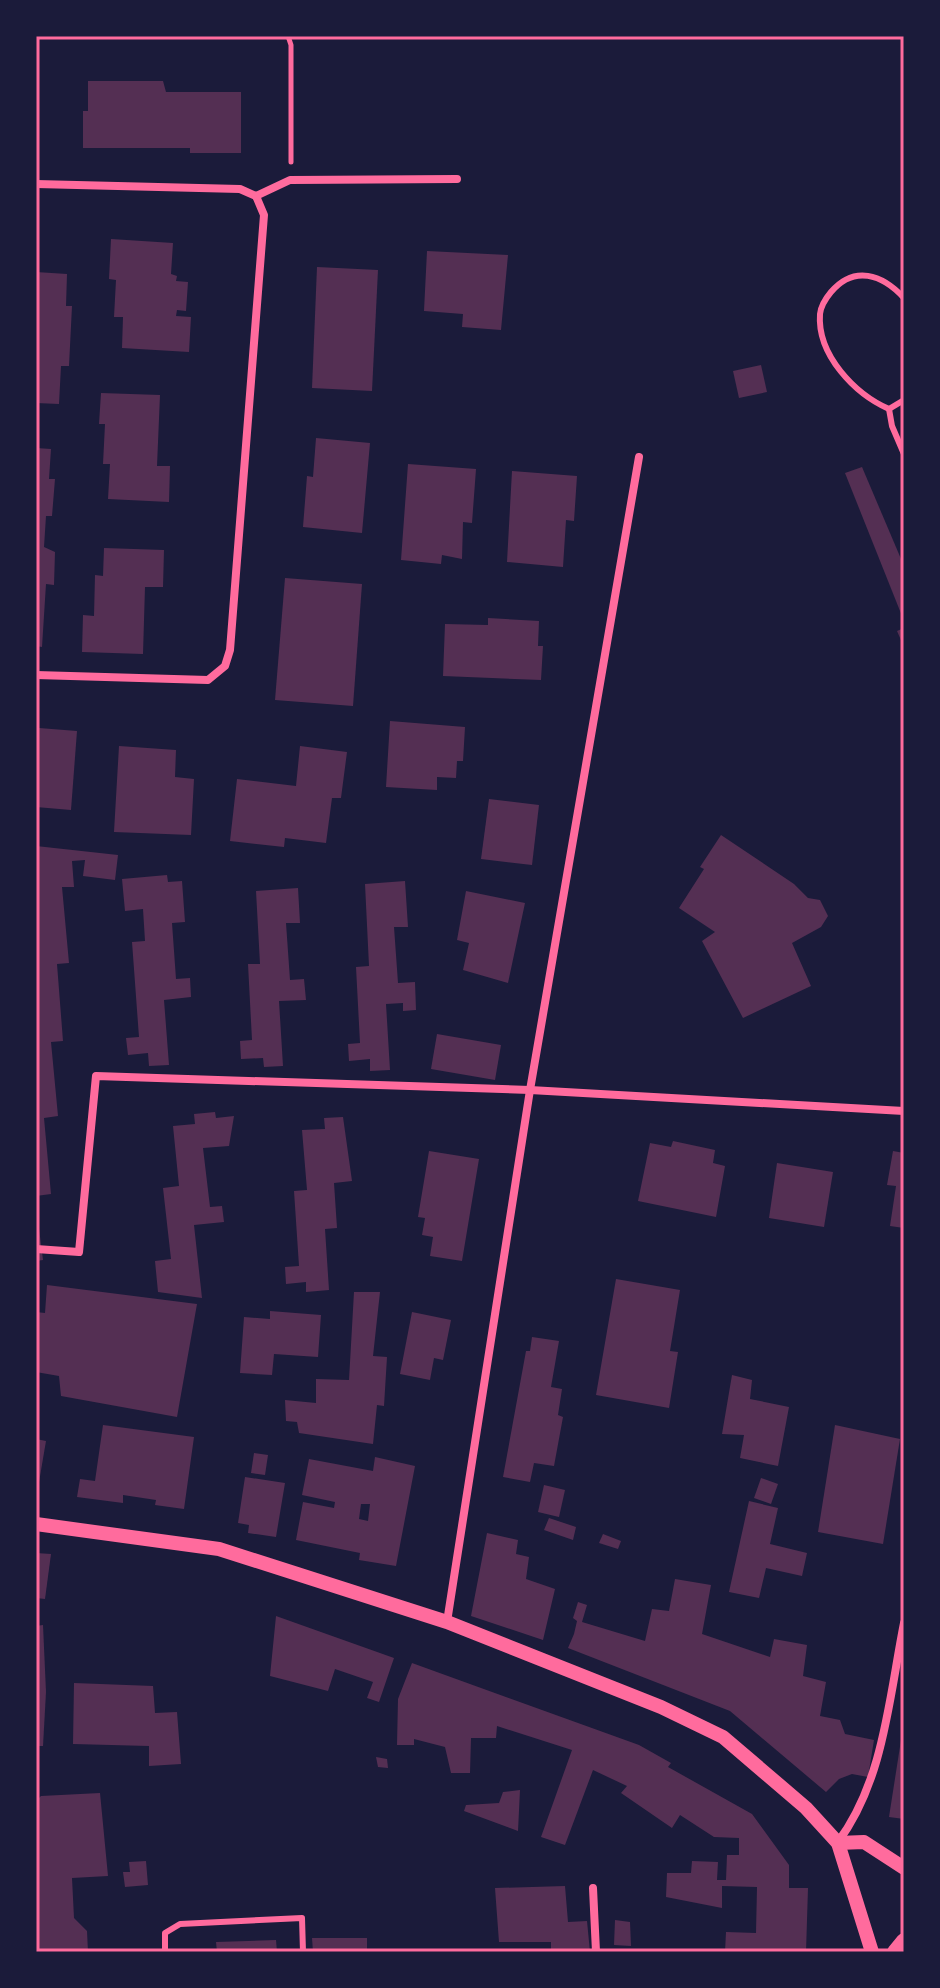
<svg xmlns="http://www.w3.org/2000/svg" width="940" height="1988" font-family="'Zilla Slab',serif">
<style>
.building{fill:#542f53;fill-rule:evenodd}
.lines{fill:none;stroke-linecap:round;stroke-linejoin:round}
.path{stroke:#ff6b9d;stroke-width:5}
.service{stroke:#ff6b9d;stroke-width:6}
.minor{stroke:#ff6b9d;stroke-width:8}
.tertiary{stroke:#ff6b9d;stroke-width:14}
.secondary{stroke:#ff6b9d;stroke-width:16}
.neatline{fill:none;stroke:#ff6b9d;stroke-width:3}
</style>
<rect width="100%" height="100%" fill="#1b1b3a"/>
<g class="building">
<path d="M88,81H163L166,92H241V153H190V148H83V111H88Z"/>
<path d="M111,239L173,243L171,274L177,276L176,281L188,282L186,311L177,310L176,316L191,317L189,352L122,348L123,317H114L116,280L109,279Z"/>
<path d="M427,251L508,255L501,330L462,327L463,314L424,311Z"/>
<path d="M317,267L378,270L372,391L312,388Z"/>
<path d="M36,272L67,274L66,306H72L69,366H61L59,404L36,403Z"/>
<path d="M761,365L767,392L739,398L733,371Z"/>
<path d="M101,393L160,395L157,466H170L169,502L108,499L110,464H103L105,424H99Z"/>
<path d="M316,438L370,443L362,533L303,527L307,476L313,477Z"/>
<path d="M36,448L51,449L49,479H55L52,516H46L44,547L55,552L54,585L46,584L42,647L36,646Z"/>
<path d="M408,464L476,469L472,523L463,522L462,559L442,555L441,564L401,560Z"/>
<path d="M862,467L904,566V621L845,473Z"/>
<path d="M512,471L577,476L574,521L566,520L563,567L507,562Z"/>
<path d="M104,548L164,550L163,587H145L143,654L82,652L83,615L94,616L95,575L103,576Z"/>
<path d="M285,578L362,584L353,706L275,700Z"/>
<path d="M488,618L539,621L538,646H543L541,680L443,676L445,624L488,625Z"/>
<path d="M904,628V647L897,631Z"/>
<path d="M390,721L465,727L463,761H457L456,778L437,777V790L386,787Z"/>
<path d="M39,728L77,731L71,810L36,807Z"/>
<path d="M119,746L176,750L175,777L194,779L191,835L114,832Z"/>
<path d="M300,746L347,752L341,798H332L326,843L285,838L284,847L230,841L237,779L296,786Z"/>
<path d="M489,799L539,805L532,865L481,859Z"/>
<path d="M721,835L794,884L808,898L820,900L828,916L821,927L792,943L811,986L743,1018L702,941L715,932L679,908L704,869L700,867Z"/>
<path d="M36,846L118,855L115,880L83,876L85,860L72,861L74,887H62L69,963L57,964L63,1041L51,1042L58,1116L44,1118L51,1194L36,1196Z"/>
<path d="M167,875L168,882L182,881L185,922L172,923L176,979L190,978L191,997L164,1000L169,1065L149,1066L148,1053L128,1055L126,1038L139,1037L132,942L145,941L143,909L125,911L122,879Z"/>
<path d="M405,881L408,927H394L398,983L415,982L416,1010L403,1011V1003L386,1004L390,1070L370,1071V1059L349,1061L348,1044L360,1043L356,967L369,966L365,884Z"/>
<path d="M298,888L300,923H286L290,980L304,979L306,1000L279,1001L283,1066L264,1067L263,1058L241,1059L240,1041L252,1040L248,964H260L256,891Z"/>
<path d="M466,891L525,903L508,983L463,970L469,943L457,940Z"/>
<path d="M437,1034L501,1045L495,1080L431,1069Z"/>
<path d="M215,1112L216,1118L234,1116L229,1146L203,1148L210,1207L222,1206L224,1222L194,1225L202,1298L158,1292L155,1261L171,1259L163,1188L179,1186L173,1126L195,1124L194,1114Z"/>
<path d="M343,1117L352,1181L334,1183L337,1228L325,1229L329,1290L306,1292V1282L286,1284L285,1267L299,1266L294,1191L307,1190L302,1130L325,1129L324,1118Z"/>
<path d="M673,1141L715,1150L713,1163L725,1166L716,1217L638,1201L650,1143L671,1147Z"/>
<path d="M429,1151L479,1159L462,1261L430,1256L433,1237L422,1235L425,1218L418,1217Z"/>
<path d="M893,1151L904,1153V1228L890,1226L896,1186L887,1185Z"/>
<path d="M777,1163L833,1172L824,1227L769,1218Z"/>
<path d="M36,1205L43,1260L36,1261Z"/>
<path d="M616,1279L680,1290L670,1351L678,1352L669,1408L596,1395Z"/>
<path d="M47,1285L197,1304L177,1417L61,1396L59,1376L36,1372V1312L45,1313Z"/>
<path d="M354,1292H380L373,1356L387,1357L384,1406L377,1405L373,1444L299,1433L297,1422L286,1421L285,1400L316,1403V1379L349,1380Z"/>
<path d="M270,1311L321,1315L318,1357L274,1354L272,1375L240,1373L244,1317L270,1319Z"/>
<path d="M412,1312L451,1320L443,1360L434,1358L430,1380L400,1374Z"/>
<path d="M532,1337L559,1341L551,1387L562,1389L558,1415L563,1417L554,1466L534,1463L530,1482L503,1477L526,1351H530Z"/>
<path d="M732,1375L752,1380L750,1399L789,1407L778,1466L740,1458L744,1435L722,1434Z"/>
<path d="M103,1425L194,1437L184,1509L155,1505L156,1500L123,1495V1503L77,1497L80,1479L95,1481Z"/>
<path d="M835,1425L900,1439L883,1544L818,1532Z"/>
<path d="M36,1439L46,1441L38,1488H36Z"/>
<path d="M254,1453L268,1455L265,1475L251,1473Z"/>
<path d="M375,1457L415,1466L396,1566L359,1560L360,1553L296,1540L303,1502L334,1508L335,1502L302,1495L309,1459L373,1471ZM361,1504H370L368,1521L359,1519Z"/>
<path d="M245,1477L285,1483L276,1537L248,1533L249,1525L238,1523Z"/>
<path d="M761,1478L778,1484L771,1504L754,1498Z"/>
<path d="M544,1485L565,1490L559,1517L538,1512Z"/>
<path d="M749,1501L778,1508L770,1544L807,1553L802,1576L766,1568L759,1598L729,1592Z"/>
<path d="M549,1518L576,1527L573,1540L544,1530Z"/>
<path d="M487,1533L518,1540L516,1554L529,1557L526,1579L555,1589L543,1640L471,1616Z"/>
<path d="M603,1534L621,1541L618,1549L599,1543Z"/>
<path d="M36,1553L51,1554L45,1599L36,1598Z"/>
<path d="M675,1579L711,1585L702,1634L770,1657L774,1639L807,1645L803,1676L826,1682L820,1716L840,1720L845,1734L874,1740L868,1777L852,1774L839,1779L826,1792L730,1711L568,1648L574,1634L577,1621L573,1618L578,1602L587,1605L582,1622L645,1641L652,1609L669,1611Z"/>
<path d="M276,1616L394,1658L379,1702L367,1698L373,1682L335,1669L328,1691L270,1676Z"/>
<path d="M43,1625L46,1692L43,1746H36V1626Z"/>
<path d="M412,1663L639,1745L671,1763L668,1767L752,1814L789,1865V1888H808L806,1952H725L726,1932L756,1933L757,1887L722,1886V1908L666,1897L667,1873H691L692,1861L718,1862L717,1880H726L727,1855H739V1838L714,1837L680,1815L672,1828L621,1793L627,1786L593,1770L565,1845L541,1837L572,1750L497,1726L496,1738H471L470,1773H451L445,1747L414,1739V1745H397L398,1699Z"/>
<path d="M74,1683L153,1686L155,1713L177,1712L181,1764L149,1766V1746L73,1744Z"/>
<path d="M901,1740L904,1741V1819L889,1817Z"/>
<path d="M376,1757L387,1759L388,1768L378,1767Z"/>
<path d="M520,1790L518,1831L464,1811L466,1805L499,1803L503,1792Z"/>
<path d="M100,1793L108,1876L72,1878L74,1918L87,1931L88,1952H36V1801L41,1796Z"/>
<path d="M146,1861L148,1885L125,1887L123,1872H130L129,1862Z"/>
<path d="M565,1886L568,1922L587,1921L590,1952H551V1942H499L495,1888Z"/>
<path d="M615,1920L630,1922L631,1946L614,1945Z"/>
<path d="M312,1938H367V1952H313Z"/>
<path d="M276,1940L277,1952H217L216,1942Z"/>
</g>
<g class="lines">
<path class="path" d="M288,36L291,45V162"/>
<g class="service">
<path d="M889,409C855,394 817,355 820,314C821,305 826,298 831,292C854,265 882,274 904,298"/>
<path d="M889,409L892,426L904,454"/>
<path d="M889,409L904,400"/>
<path d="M165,1952V1933L180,1924L302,1918L303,1952"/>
</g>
<g class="minor">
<path d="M36,184L240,189L256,196L290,180L457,179"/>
<path d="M36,675L208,680L225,666L230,650L264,215L256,196"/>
<path d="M36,1249L79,1252L96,1076L530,1090L904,1111"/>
<path d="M447,1622L530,1090L639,457"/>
<path d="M838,1842C884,1780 889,1698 904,1623"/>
<path d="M593,1888L596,1952"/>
</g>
<g class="tertiary">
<path d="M36,1524L219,1549L447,1622L661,1707L723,1737L806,1808L838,1843L872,1952"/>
<path d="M838,1843L864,1842L904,1868"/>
</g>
<path class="secondary" d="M895,1952L904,1941"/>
</g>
<rect width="940" height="1988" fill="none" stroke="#1b1b3a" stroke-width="76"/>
<rect x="38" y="38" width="864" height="1912" class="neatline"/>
</svg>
